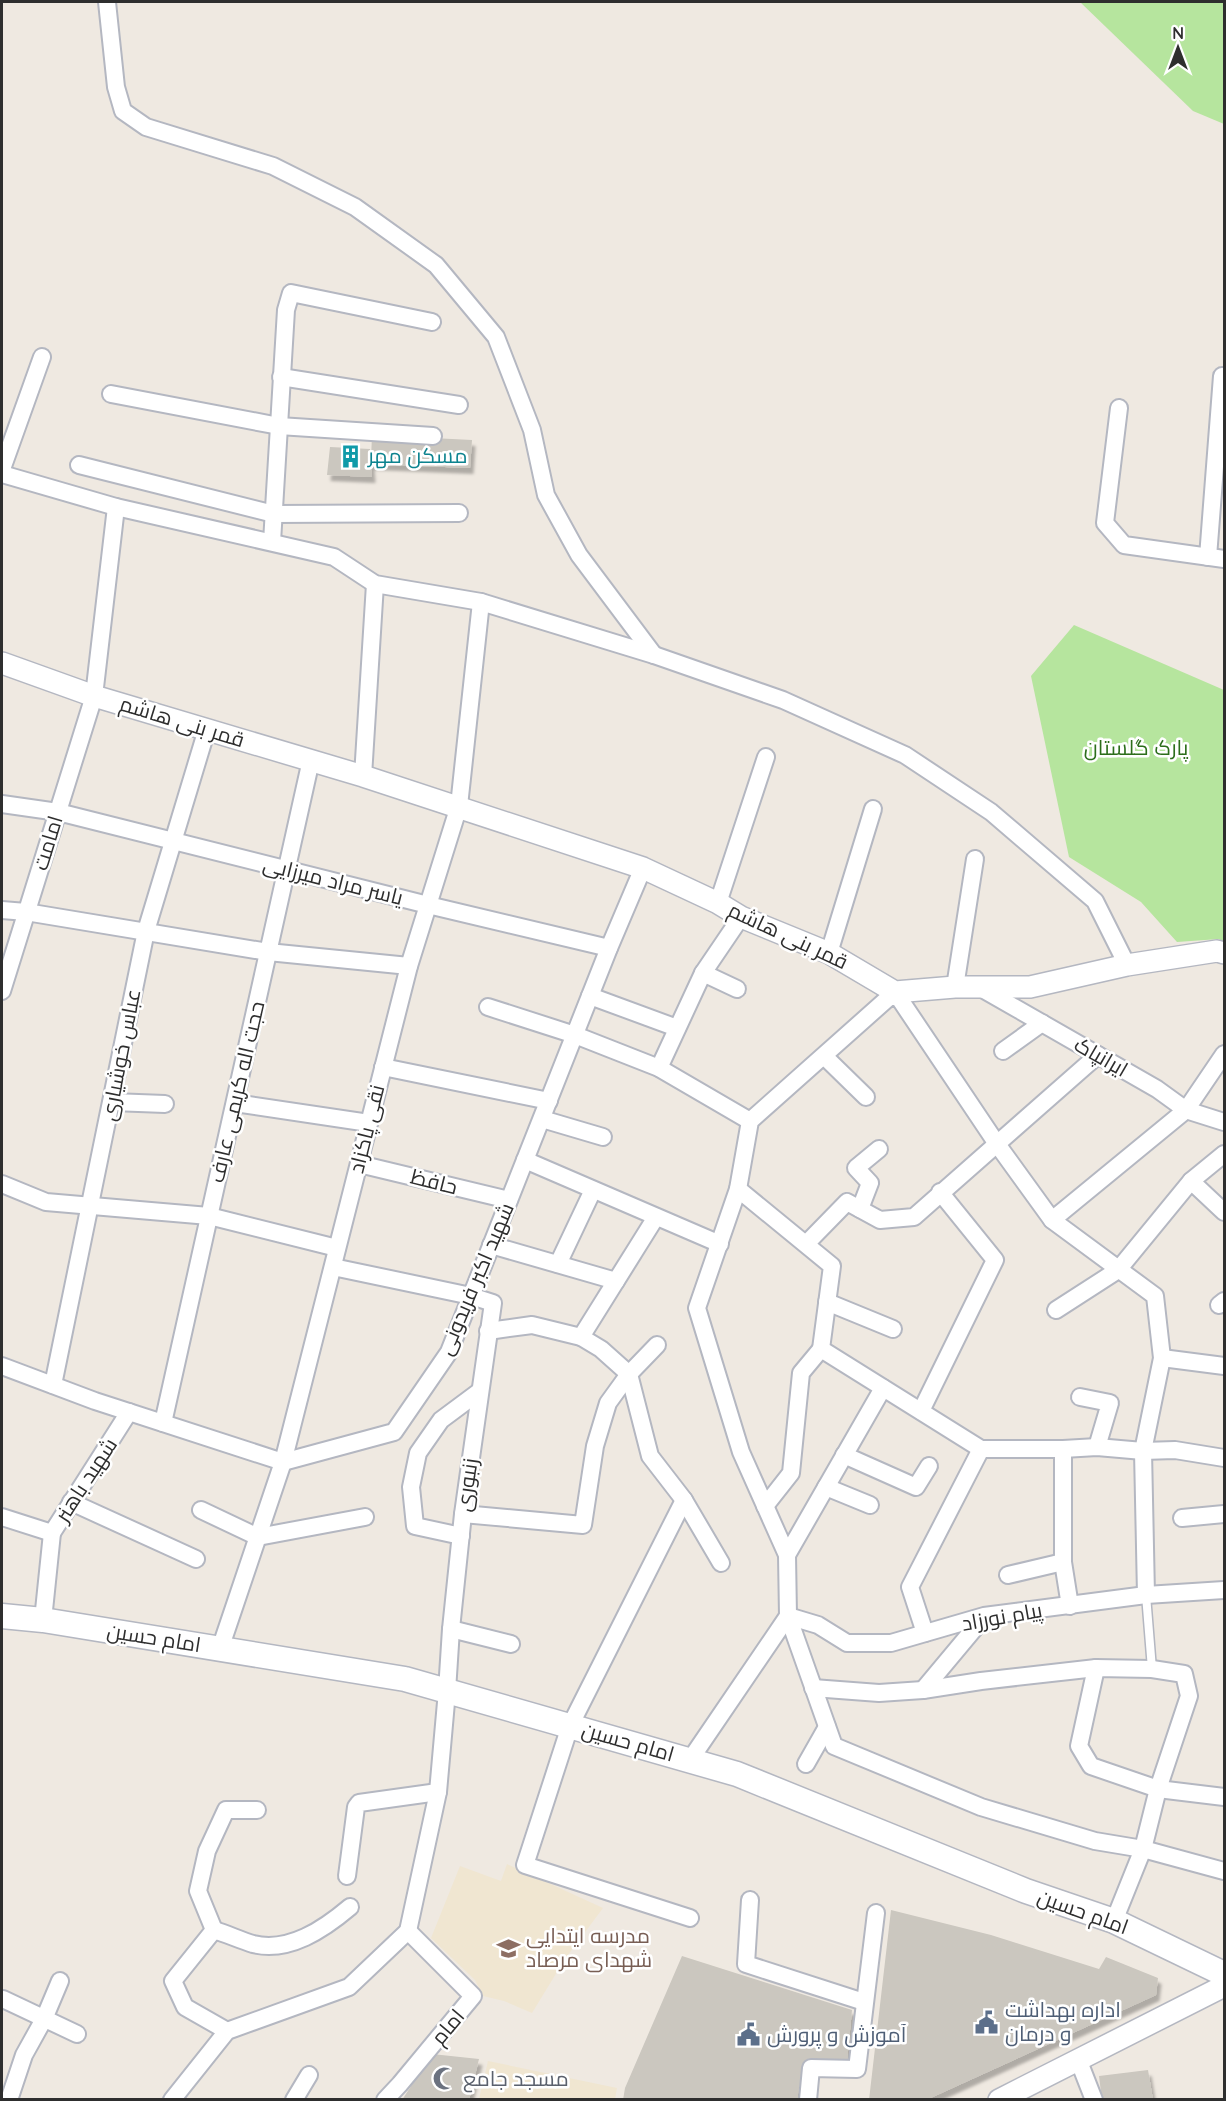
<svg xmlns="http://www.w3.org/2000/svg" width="1226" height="2101" font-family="Quicksand,Cairo,sans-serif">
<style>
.education{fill:#f0e6d1}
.green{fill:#b6e59e}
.building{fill:#cbc7bf;filter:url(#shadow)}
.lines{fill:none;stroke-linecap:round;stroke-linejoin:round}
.service-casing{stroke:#b4b7c1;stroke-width:11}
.minor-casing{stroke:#b4b7c1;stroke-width:20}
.tertiary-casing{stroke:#b4b7c1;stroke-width:24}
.secondary-casing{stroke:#b4b7c1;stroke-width:27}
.service{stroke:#fff;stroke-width:8}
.minor{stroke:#fff;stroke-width:16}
.tertiary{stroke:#fff;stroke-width:21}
.secondary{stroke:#fff;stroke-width:24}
.labels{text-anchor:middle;stroke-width:5;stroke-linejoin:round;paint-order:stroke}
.culture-label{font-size:21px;fill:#0d838f;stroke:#fff;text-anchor:start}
.street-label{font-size:21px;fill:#2e2e2e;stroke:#fff}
.park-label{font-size:21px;fill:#2c6e1b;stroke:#fff}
.education-label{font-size:21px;fill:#785e54;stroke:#fff;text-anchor:start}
.service-label{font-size:21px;fill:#4e5e75;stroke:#fff;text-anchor:start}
.worship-label{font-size:21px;fill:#5b616d;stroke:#fff;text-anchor:start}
</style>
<defs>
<filter id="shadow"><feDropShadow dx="3.5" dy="6" stdDeviation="1.5" flood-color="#0004"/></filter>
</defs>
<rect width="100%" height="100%" fill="#efe9e1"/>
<g class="education">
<path d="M507,1864L603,1908L565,1959L532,2013L504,2001L483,1996L475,1980L431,1938L460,1866L501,1881Z"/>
<path d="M488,2061L617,2088L615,2099H479Z"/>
</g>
<g class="green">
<path d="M1080,2H1224V124L1193,111Z"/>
<path d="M1074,625L1224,690V942L1219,939L1177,942L1141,902L1069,857L1031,676Z"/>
</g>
<g class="building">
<path d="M372,435L472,440L470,468L371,464L372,477L327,475L330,447L370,449L371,459Z"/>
<path d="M891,1910L991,1935L1099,1969L1106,1957L1158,1978L1156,1995L926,2100H869Z"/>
<path d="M682,1956L852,2010L847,2061L803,2062L797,2100H623L625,2088Z"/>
<path d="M432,2054L479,2059L469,2100H402Z"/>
<path d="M1148,2070L1153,2100H1102L1099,2076Z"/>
</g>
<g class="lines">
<defs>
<path id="service" d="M1146,1595L1152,1669"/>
<g id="minor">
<path d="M107,2L116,87L123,111L146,127L273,166L355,207L436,265L496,337L532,430L546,495L579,555L654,655"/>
<path d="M281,377L459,405"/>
<path d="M111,394L279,426L433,436"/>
<path d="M1119,408L1105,523L1124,545L1224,559"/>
<path d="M79,465L274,514L459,513"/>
<path d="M2,469L42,357"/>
<path d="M2,474L116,507L334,557L375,584L481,602L654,655L783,700L905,755L991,812L1095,901L1127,965"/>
<path d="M272,542L286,310L291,293L432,322"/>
<path d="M1208,557L1222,376"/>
<path d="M363,776L375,584"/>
<path d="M2,804L58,812L428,905L609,948"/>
<path d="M718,903L766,757"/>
<path d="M2,910L26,912L268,952L409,966"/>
<path d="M829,953L873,809"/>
<path d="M703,973L737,989"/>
<path d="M955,987L975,859"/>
<path d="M979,987L1157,1089L1186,1110L1224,1122"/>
<path d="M2,991L94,696L116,507"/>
<path d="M590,996L677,1028"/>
<path d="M488,1007L575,1035L659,1068L750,1121"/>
<path d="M1003,1051L1042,1023"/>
<path d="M824,1056L866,1097"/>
<path d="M383,1067L549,1101"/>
<path d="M659,1068L703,973L741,917"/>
<path d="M112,1102L165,1104"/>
<path d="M235,1103L369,1123"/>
<path d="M542,1119L603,1137"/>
<path d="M525,1160L720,1244"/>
<path d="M359,1164L509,1200"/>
<path d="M1191,1181L1224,1212"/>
<path d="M2,1184L46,1202L209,1216L337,1248"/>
<path d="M738,1189L832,1266L821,1349L981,1449H1063L1097,1447L1143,1451L1175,1450L1224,1458"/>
<path d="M860,1209L870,1183L856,1168L879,1149"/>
<path d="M1052,1220L1186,1110L1224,1054"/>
<path d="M806,1244L847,1202L880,1220L914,1217L1098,1055"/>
<path d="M491,1245L616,1281"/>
<path d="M558,1264L593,1190"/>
<path d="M827,1302L893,1329"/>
<path d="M1219,1305L1224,1301"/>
<path d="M1056,1310L1118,1270L1191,1181L1224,1154"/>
<path d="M488,1331L532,1325L581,1337L601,1349L629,1374L650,1456L684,1500L721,1563"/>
<path d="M581,1337L656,1217"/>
<path d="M1162,1358L1224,1366"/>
<path d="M2,1366L95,1401L283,1462L394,1432L449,1352L609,948L643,868"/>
<path d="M53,1385L146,931L207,729"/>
<path d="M1080,1397L1110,1403L1097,1447"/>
<path d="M921,1411L995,1260L940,1192"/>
<path d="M163,1423L311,760"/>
<path d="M1063,1449V1562L1070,1606"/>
<path d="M844,1455L916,1487L929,1466"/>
<path d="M826,1487L870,1505"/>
<path d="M684,1500L570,1726L525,1865L690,1918"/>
<path d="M71,1502L196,1559"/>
<path d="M765,1506L791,1473L801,1373L821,1349"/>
<path d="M201,1510L258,1537L365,1517"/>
<path d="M463,1514L583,1525L595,1446L608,1403L629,1374L657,1345"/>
<path d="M2,1517L52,1533L129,1412"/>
<path d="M1182,1518L1224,1514"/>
<path d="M461,1536L415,1526L411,1487L418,1453L441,1420L480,1391"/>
<path d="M787,1555L883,1388"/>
<path d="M1008,1575L1063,1562"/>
<path d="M1146,1595L1143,1451L1162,1358L1155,1296L1052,1220L997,1144L895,992L750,1121L738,1189L697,1308L741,1452L787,1555L788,1616L834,1746L981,1807L1095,1841L1143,1849L1224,1871"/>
<path d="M43,1620L52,1533"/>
<path d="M451,1629L511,1644"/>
<path d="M925,1633L910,1587L981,1449"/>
<path d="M220,1649L283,1462L409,966L459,806L481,602"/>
<path d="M1096,1668L1079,1746L1091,1766L1158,1789L1224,1797"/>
<path d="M813,1688L879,1693L923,1690L981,1681L1096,1668L1152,1669L1184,1674L1189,1696L1158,1789L1143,1849L1114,1921"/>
<path d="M923,1690L984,1617"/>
<path d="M690,1760L788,1616L818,1625L847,1643H891L984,1616L1146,1595L1224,1590"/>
<path d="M806,1764L827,1727"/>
<path d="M347,1876L356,1807L359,1803L438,1792"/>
<path d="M750,1900L746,1964L864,2002"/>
<path d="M214,1930C227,1934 240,1940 253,1944C289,1953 324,1929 350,1907"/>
<path d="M3,1999L77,2034"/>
<path d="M227,2031L185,2007L173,1981L214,1930L198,1891L207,1851L226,1810H257"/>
<path d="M1078,2059L1094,2100"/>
<path d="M9,2100L24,2055L44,2019L60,1981"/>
<path d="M172,2100L227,2031L349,1987L408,1931L438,1792L447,1691L451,1629L463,1514L493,1303L471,1296L333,1267"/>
<path d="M294,2100L309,2075"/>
<path d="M385,2100L400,2084L473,1996L408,1931"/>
<path d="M808,2100L811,2068L857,2069L876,1913"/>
</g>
<g id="tertiary">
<path d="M2,663L94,696L363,776L643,868L718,903L741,917L829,953L895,992L955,987H1030L1127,965L1217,951L1224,953"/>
<path d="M999,2100L1224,1986"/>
</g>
<path id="secondary" d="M2,1616L43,1620L405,1679L737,1774L1026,1891L1114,1921L1224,1974"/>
</defs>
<use href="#service" class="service-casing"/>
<use href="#minor" class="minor-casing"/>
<use href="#tertiary" class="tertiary-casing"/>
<use href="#secondary" class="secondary-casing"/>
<use href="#service" class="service"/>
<use href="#minor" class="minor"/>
<use href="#tertiary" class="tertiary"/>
<use href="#secondary" class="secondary"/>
</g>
<defs>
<symbol id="building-bare" viewBox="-9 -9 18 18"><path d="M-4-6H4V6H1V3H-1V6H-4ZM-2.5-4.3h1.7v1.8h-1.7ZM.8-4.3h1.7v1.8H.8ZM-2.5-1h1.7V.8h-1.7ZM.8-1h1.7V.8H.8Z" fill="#0f9aa8" stroke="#fff" stroke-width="2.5" paint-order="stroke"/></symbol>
<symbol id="school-bare" viewBox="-9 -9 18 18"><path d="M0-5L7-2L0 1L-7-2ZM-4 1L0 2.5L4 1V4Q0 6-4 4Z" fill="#8d6e63" stroke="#fff" stroke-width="2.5" paint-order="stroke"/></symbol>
<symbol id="civic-bare" viewBox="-9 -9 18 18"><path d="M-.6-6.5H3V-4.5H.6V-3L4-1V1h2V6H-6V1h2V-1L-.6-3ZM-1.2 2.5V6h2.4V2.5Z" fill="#5c6f8a" stroke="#fff" stroke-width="2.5" paint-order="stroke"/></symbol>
<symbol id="mosque-bare" viewBox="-9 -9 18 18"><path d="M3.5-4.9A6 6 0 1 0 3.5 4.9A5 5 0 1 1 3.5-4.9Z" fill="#6b7280" stroke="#fff" stroke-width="2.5" paint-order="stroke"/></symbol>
</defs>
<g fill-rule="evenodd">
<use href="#building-bare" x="334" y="440" width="33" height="33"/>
<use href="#school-bare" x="492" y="1932" width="33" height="33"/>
<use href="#civic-bare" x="970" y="2006" width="33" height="33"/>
<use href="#civic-bare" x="732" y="2018" width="33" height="33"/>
<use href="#mosque-bare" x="428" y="2062" width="33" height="33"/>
</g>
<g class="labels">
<g class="culture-label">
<text x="368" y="463">مسکن مهر</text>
</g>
<g class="street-label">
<text transform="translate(182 722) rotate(17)" y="7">قمر بنی هاشم</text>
<text transform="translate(48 843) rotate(-73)" y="7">امامت</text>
<text transform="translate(333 881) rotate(14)" y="7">یاسر مراد میرزایی</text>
<text transform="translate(788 936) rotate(25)" y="7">قمر بنی هاشم</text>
<text transform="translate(121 1055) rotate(-79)" y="7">عباس خوشیاری</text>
<text transform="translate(1101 1057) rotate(30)" y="7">ایرانپاک</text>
<text transform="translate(237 1092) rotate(-77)" y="7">حجت اله کریمی عارف</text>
<text transform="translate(367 1129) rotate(-76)" y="7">نقی پاکزاد</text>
<text transform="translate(434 1182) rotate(14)" y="7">حافظ</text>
<text transform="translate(476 1279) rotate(-67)" y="7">شهید اکبر فریدونی</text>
<text transform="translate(86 1480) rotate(-57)" y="7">شهید باهنر</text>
<text transform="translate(467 1485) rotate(-82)" y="7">زنبوری</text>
<text transform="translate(1002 1617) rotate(-10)" y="7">پیام نورزاد</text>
<text transform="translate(154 1638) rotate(9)" y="7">امام حسین</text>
<text transform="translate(628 1742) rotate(16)" y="7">امام حسین</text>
<text transform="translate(1083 1912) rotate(20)" y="7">امام حسین</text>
<text transform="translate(448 2027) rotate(-50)" y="7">امام</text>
</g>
<g class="park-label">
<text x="1136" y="755">پارک گلستان</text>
</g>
<g class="education-label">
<text x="526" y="1943">مدرسه ایتدایی<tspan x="526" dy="24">شهدای مرصاد</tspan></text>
</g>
<g class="service-label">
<text x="1005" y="2017">اداره بهداشت<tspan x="1005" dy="24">و درمان</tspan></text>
<text x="767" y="2042">آموزش و پرورش</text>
</g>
<g class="worship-label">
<text x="463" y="2086">مسجد جامع</text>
</g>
</g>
<rect width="1226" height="2101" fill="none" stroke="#2e2e2e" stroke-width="6"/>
<g transform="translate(1178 48)" stroke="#ffffff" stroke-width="4.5" paint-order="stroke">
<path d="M0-4.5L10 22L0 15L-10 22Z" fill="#2e2e2e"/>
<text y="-9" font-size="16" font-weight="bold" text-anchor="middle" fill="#2e2e2e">N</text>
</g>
</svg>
